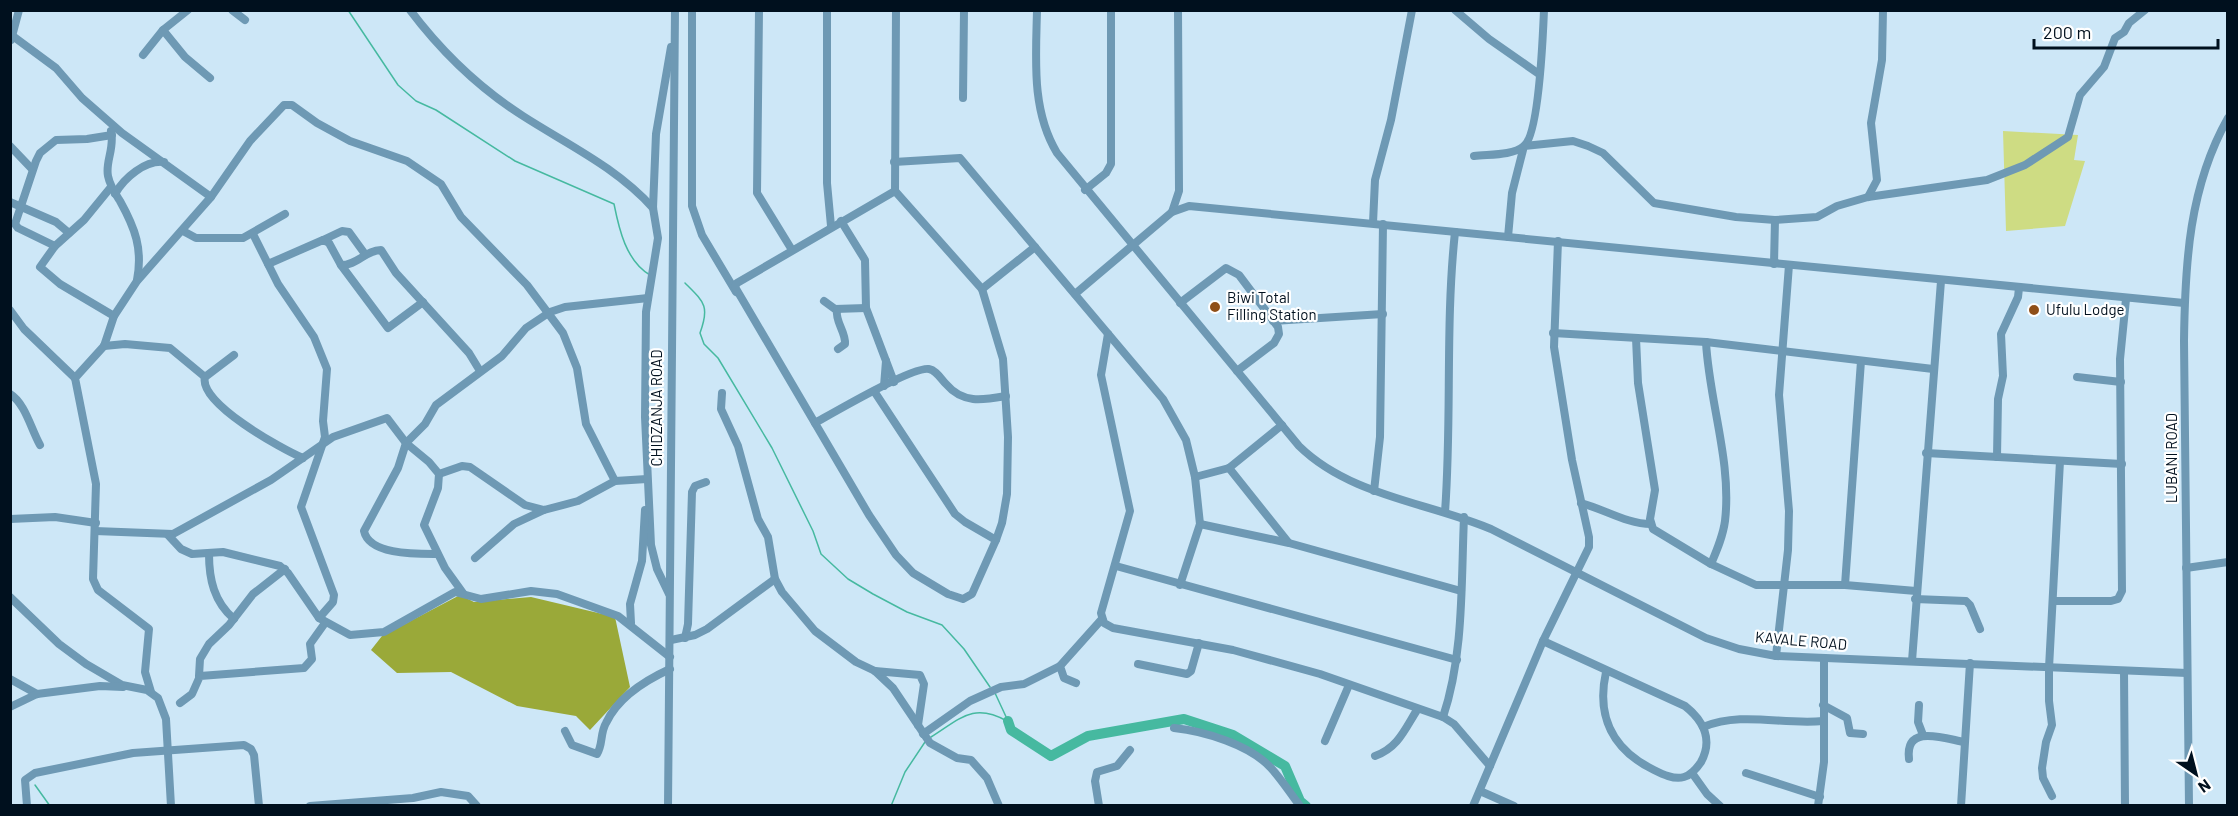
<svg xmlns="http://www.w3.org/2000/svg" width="2238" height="816" font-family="Barlow,sans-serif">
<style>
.green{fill:#cedc83}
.forest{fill:#9aa939}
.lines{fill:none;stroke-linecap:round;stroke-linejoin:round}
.stream{stroke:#46b9a0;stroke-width:1.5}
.river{stroke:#46b9a0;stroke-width:10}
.minor{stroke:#6e99b4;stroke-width:8}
.poi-dot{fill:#8f4f18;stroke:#fff;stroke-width:2}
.labels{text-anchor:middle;stroke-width:4.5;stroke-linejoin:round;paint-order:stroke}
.poi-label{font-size:15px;fill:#00101e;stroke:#fff;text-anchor:start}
.street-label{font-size:15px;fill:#00101e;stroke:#fff}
</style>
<rect width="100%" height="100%" fill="#cde7f7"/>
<path class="green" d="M2003,131L2078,135L2074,160L2085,161L2065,226L2006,231Z"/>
<path class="forest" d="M460,595L474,602L531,597L615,617L630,687L590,730L576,716L517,706L451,672L397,673L371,650L382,636Z"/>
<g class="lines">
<g class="stream">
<path d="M348,10L398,85L416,101L436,110L515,161L614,204C619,229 626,261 650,275"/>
<path d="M685,283C704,302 710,306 700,333L704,344L718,358L772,448L813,531L821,554L848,579L873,594L907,612L942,625L964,649L990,687"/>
<path d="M995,693L1008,721"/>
<path d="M931,737C960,719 973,702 1007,721"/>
<path d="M35,785L50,806"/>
<path d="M891,806L905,772L925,742"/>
</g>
<path class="river" d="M1008,721L1011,730L1051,756L1088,736L1184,719L1233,735L1285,766L1300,801L1306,806"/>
<g class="minor">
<path d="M232,10L245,20"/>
<path d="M410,10C441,51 479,88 523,116C568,145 616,167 653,208"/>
<path d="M692,10V206L702,235L736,292"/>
<path d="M759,10L757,193L792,250"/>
<path d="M827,10V183L831,226"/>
<path d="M896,10L895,191L982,289L1035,247"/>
<path d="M1037,10C1036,58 1031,110 1057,153L1299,446C1350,496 1427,502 1491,529L1706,638L1739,649L1776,656L2187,673"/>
<path d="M1455,10L1489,39L1539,74"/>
<path d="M163,30L185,57L210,78"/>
<path d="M10,34L56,68L82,98L122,133L211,197"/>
<path d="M11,40L19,10"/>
<path d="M143,55L163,30L188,10"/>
<path d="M963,98L964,10"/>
<path d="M111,131C115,148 105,162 108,176C110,186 115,193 120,201C135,228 143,249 137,280"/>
<path d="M10,146L32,169"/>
<path d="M1474,156C1488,154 1512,156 1524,146C1539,134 1543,34 1544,10"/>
<path d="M894,162L960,158L1163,399L1186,440L1195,477L1200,524L1180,585"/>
<path d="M111,187L84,220L55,246L40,267L60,284L114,316"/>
<path d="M1085,190L1106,173L1111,164V10"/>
<path d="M895,191L737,283L735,287L869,515L896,555L913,573L948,594L963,599L972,594L996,540L1002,523L1007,494L1008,437L1003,359L982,289"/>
<path d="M115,194C124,178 145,160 164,162"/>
<path d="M1868,197L1877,180L1871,123L1882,60L1883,10"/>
<path d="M10,202L56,222L69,233"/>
<path d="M1172,212L1179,191L1178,10"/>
<path d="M841,221L865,260L866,308L894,382"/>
<path d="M1373,223L1375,180L1391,120L1412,10"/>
<path d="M183,231L196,238H243L285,214"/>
<path d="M253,234L278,284L314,337L327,369L323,421L325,437L301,507L334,595L333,602L319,618"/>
<path d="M1508,237L1512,193L1524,146L1573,141L1588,146L1603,153L1654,203L1736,217L1775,220L1817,217L1837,206L1868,197L1987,180L2025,165L2068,137L2080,95L2104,67L2115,38L2124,32L2129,23L2145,10"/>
<path d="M323,240L342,231L349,232L365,254"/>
<path d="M55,246L18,228L15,224L36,161L40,153L56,140L87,139L112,135"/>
<path d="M268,264L323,240L329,243L341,265C356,266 366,250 381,250L396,273L469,353L480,371"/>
<path d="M1774,264L1775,220"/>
<path d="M341,265L388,328L423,302"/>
<path d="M1075,294L1172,212L1189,206L2184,303"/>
<path d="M824,301L835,309L866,308"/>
<path d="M1180,303L1226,268L1239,275L1278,327L1279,334L1274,343L1237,371"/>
<path d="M10,310L24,329L75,378"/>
<path d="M837,310C835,322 846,332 845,344L838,349"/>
<path d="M1273,321L1383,314"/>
<path d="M1553,333L1706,342L1933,369"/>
<path d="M1108,334L1101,375L1130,511L1101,613L1104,623L1113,628L1233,650L1320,674L1443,717L1454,724L1490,766"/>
<path d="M1636,338L1638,383L1655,490L1650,519L1653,529L1711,564L1756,585H1845L1916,591"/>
<path d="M1706,342C1709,401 1732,462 1725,521C1723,536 1717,550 1711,564"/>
<path d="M104,346L125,344L170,348L205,377"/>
<path d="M234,355L205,377C198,403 282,449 303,458"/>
<path d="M2077,377L2121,382"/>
<path d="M884,386L886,361"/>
<path d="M874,391L955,514L965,522L996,540"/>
<path d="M722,393L721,409L738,446L758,519L768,537L775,579L782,592L815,631L856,662L875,671L893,688L930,743L957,758L971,760L987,778L999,806"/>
<path d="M10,394C25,403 31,429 40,445"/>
<path d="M815,423C833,413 913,366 929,369C936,370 941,379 946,384C963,404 983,400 1006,396"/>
<path d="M1926,453L2122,464"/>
<path d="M1997,457L1998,399L2003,376L2001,334L2018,297L2019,288"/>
<path d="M1229,468L1288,542"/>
<path d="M439,474L462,466L470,467L525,505L544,510L578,501L615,481L647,479"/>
<path d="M1195,477L1229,468L1282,425"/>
<path d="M1374,491L1380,437L1383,224"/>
<path d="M1581,503C1604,509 1627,524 1651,524"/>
<path d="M1445,512C1452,419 1445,325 1455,232"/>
<path d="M10,519L55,517L96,523"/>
<path d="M1200,524L1289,543L1461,591"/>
<path d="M95,531L173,534L271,480L333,437L387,418L406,443L429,462L439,474L438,488L424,525L445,568L463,593"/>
<path d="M168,535L181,549L192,554L223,552L280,566L288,573L319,618L350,635L384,632L455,592L481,599L531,591L557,594L618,616L670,657"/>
<path d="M209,554C209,579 214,602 234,619"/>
<path d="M437,554C416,554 369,555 364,531L398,468L406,443L425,424L436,405L502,356L526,328L550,312L565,307L648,298"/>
<path d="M475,558L514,524L544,510"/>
<path d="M1116,566L1457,660"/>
<path d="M2186,568L2228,562"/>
<path d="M1845,585L1861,361"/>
<path d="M669,594L657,569L651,545L645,417L646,312L658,238L653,208L656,134L671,47"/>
<path d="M10,597L59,644L86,664L122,685L147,690L158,698L166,719L171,806"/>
<path d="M1915,599L1966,601L1970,605L1980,629"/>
<path d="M2054,601H2111L2118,599L2122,591L2120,359L2126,299"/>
<path d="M631,623L630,604L642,561L645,510"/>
<path d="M685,638L688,624L692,492L695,486L706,482"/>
<path d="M671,640L695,635L707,629L775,579"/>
<path d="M1543,641L1685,706C1704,721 1713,740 1701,762C1697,768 1691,775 1684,777C1674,780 1662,774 1654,770C1613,750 1596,717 1606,672"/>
<path d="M1776,656L1788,550L1789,511L1779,395L1789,265"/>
<path d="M1912,661L1941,281"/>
<path d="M1138,664L1187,674L1191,671L1199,643"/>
<path d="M875,671L920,675L924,684L918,725"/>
<path d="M2124,671L2125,806"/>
<path d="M199,676L200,659L209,644L229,625L253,594L285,569"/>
<path d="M10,679L37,694"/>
<path d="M1076,683L1064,678L1060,666L1102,619"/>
<path d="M151,692L145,672L149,629L98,590L93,579L96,484L75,378L104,346L114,316L137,281L211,197L250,141L284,105H292L317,123L350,141L407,161L441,184L461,217L527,285L563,333L577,368L586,424L615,481"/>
<path d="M180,703L192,694L200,676L304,668L312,659L310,644L325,623"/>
<path d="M1823,705L1847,718L1850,733L1863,734"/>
<path d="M1919,705L1918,722L1923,735"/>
<path d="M10,707L37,694L100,686L123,687"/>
<path d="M1443,717C1464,654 1461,584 1464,517"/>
<path d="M1703,727C1743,711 1781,725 1823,721"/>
<path d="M1174,728C1204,731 1250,745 1271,768C1282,780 1290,793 1300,806"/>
<path d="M565,731L572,745L597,754C603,745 600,733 606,723C618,697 646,680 670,669"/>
<path d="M923,734L970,701L1001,687L1024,684L1060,666"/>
<path d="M1325,741L1349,685"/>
<path d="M1375,756C1398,748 1405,729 1417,710"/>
<path d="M1909,759C1905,724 1943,738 1964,742"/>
<path d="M1692,773L1707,794L1720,806"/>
<path d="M1746,773L1820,797"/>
<path d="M1480,791L1514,806"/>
<path d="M2052,796L2043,778L2042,768L2046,742L2052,725L2049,701V668L2060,461"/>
<path d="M27,806L25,780L35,773L133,753L244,745L251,749L254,755L259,806"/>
<path d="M310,806L413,798L441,792L468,796L477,806"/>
<path d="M668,806L675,10"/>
<path d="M1099,806L1095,781L1097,772L1117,766L1130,750"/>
<path d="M1473,806L1543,641L1589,547V537L1572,460L1554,347L1558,241"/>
<path d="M1818,806L1824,762V658"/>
<path d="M1961,806L1970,663"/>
<path d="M2189,806L2184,341C2185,263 2189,187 2228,118"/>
</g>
</g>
<g class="poi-dot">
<circle cx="1215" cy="307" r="6"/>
<circle cx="2034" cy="310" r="6"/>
</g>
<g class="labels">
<g class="poi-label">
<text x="1227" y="303">Biwi Total<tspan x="1227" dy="17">Filling Station</tspan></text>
<text x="2046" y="315">Ufulu Lodge</text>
</g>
<g class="street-label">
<text transform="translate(657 408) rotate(-90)" y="5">CHIDZANJA ROAD</text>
<text transform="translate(2172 458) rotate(-90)" y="5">LUBANI ROAD</text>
<text transform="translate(1801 641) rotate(5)" y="5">KAVALE ROAD</text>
</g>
</g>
<rect width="2238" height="816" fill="none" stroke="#00101e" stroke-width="24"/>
<g transform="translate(2196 774) rotate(145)" stroke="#ffffff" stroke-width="4.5" paint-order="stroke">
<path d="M0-4.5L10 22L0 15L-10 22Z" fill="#00101e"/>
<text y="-9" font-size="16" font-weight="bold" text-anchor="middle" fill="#00101e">N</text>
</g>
<path d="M2034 39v9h184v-9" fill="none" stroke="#00101e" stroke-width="3"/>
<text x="2043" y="39" font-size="18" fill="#00101e" stroke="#ffffff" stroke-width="4.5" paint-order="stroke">200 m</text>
</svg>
